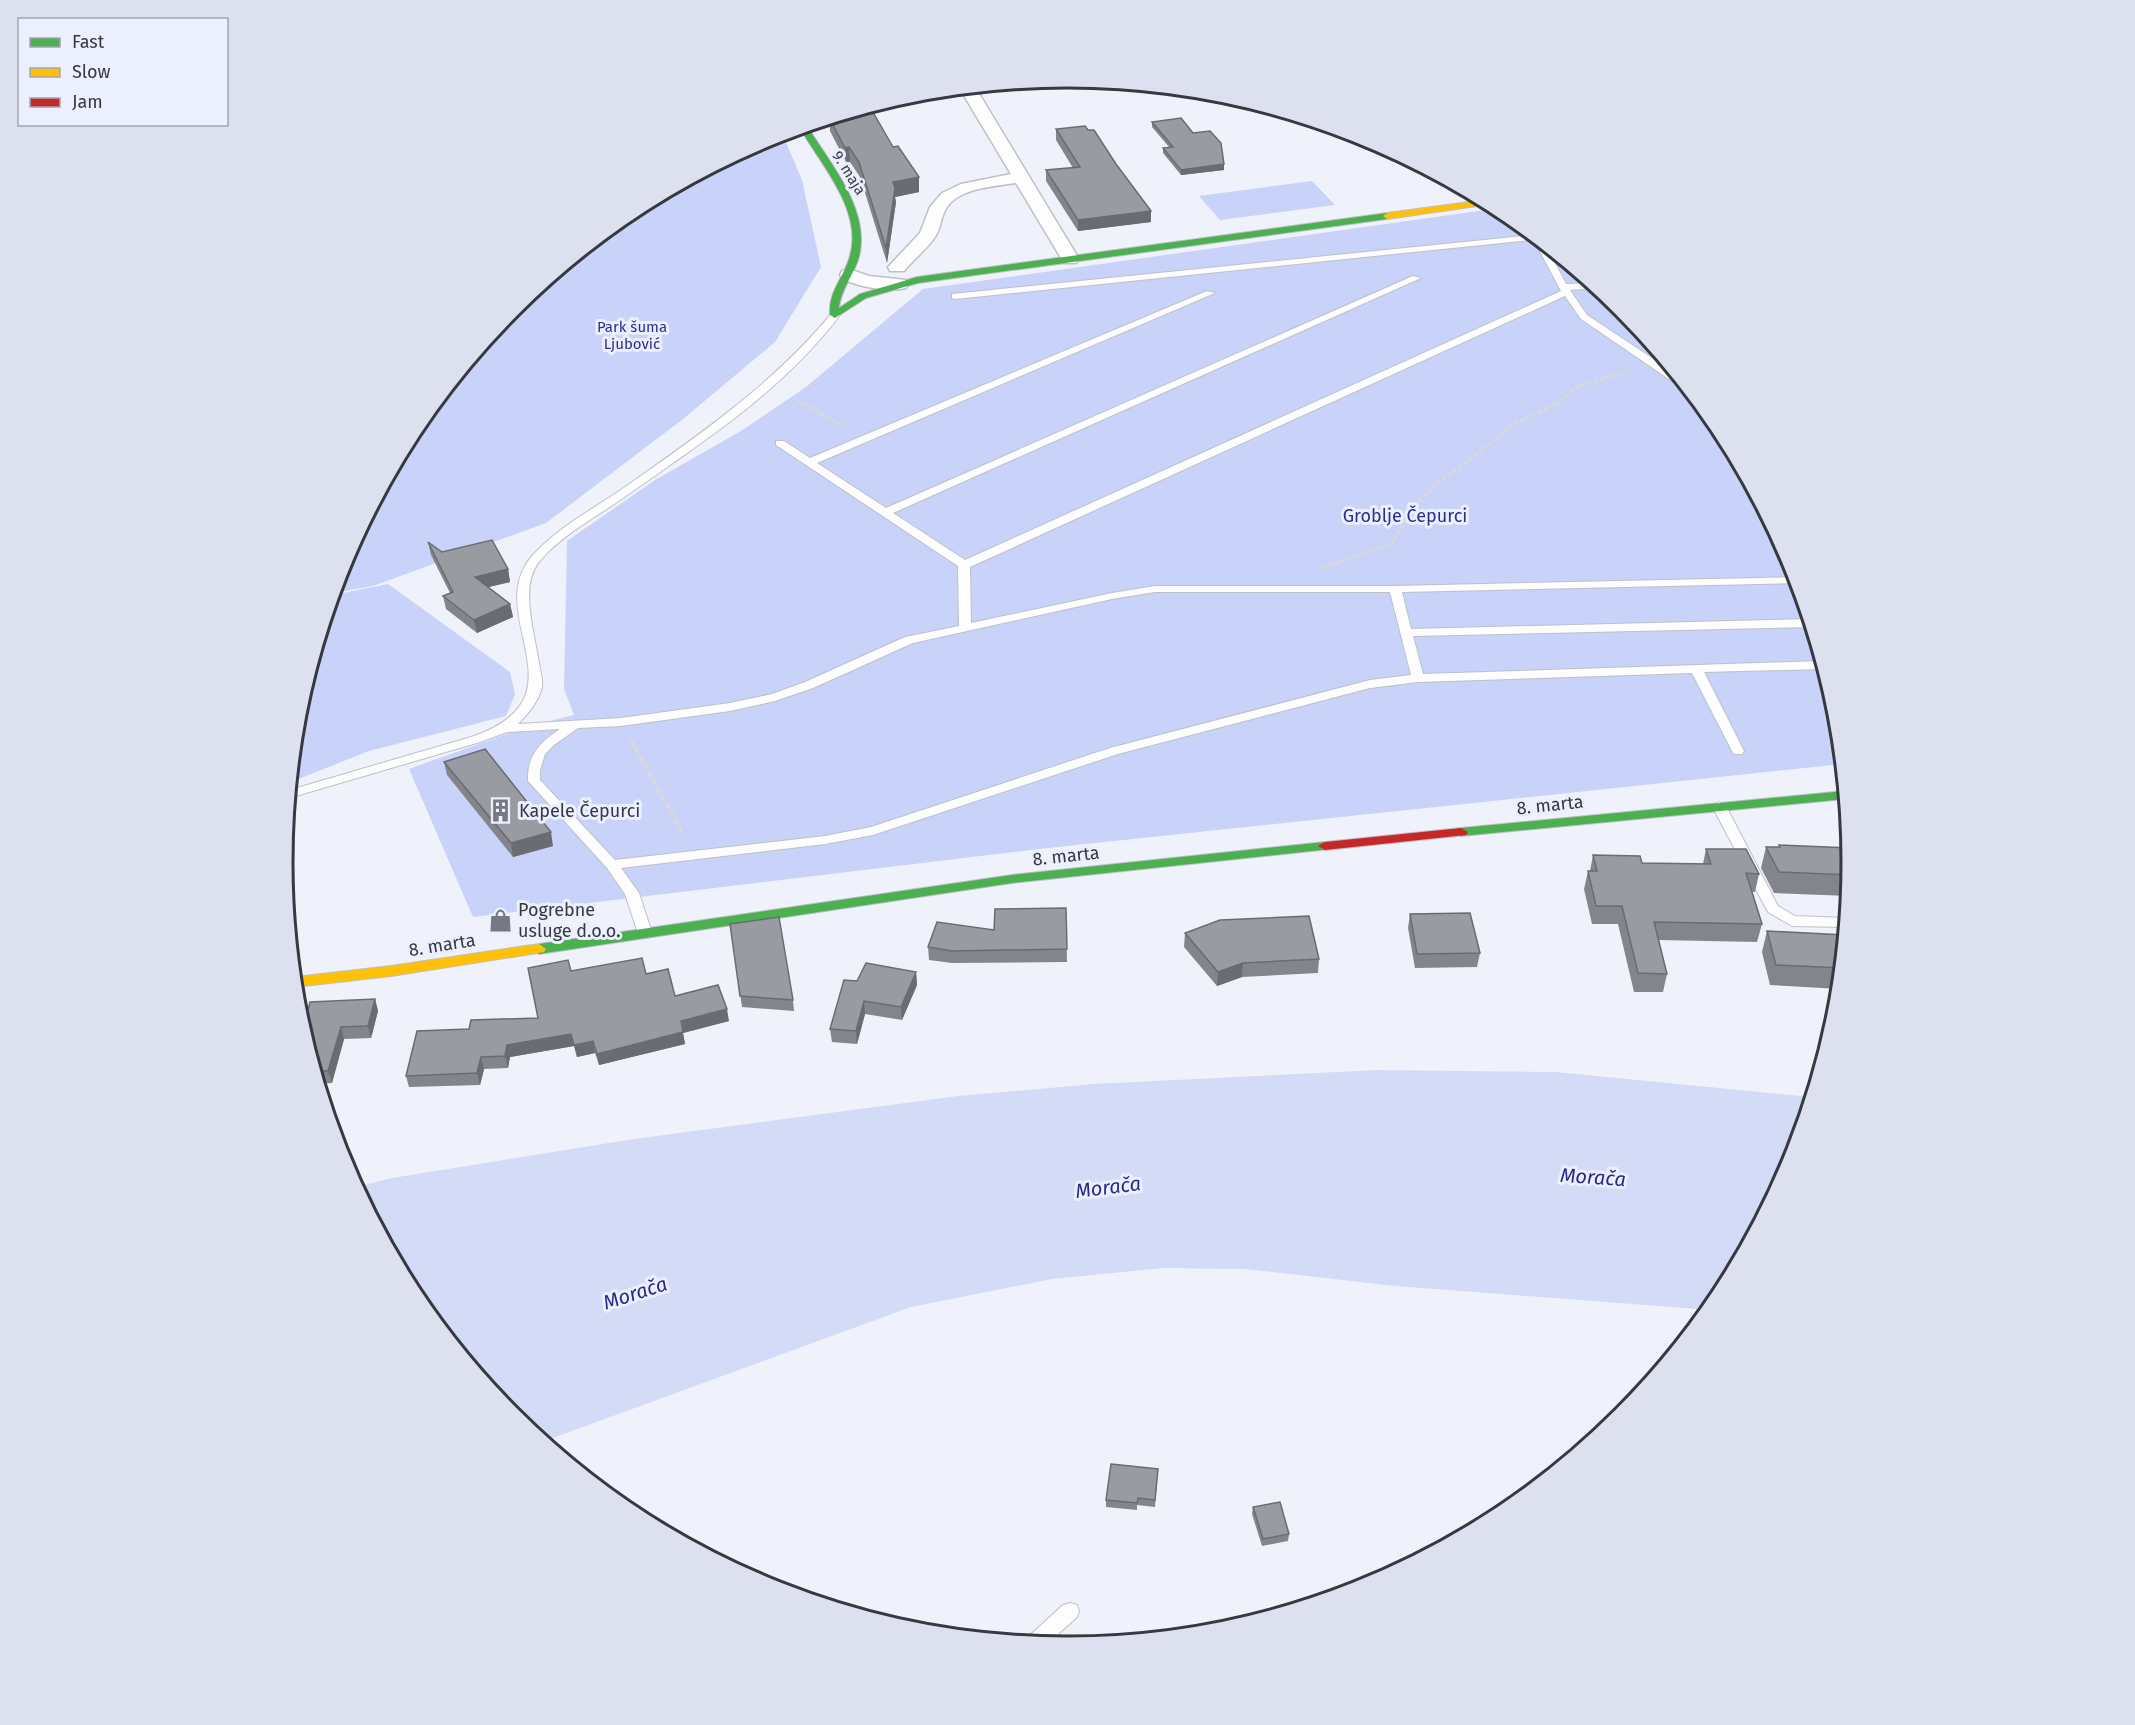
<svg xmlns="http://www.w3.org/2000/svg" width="2135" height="1725" font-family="'Fira Sans',sans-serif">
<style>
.green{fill:#c9d2f8}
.water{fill:#d4dbf6}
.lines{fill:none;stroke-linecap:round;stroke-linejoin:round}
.lane-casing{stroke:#bec0c8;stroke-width:2}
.street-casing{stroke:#bec0c8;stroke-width:3}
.fast-casing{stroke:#bec0c8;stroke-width:2}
.slow-casing{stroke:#bec0c8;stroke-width:2}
.jam-casing{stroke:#bec0c8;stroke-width:2}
.path-far1{stroke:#d9d9dc;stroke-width:3;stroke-dasharray:4.5 2;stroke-linecap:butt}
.path{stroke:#d9d9dc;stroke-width:4;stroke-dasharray:6 3;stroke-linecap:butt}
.lane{fill:#fdfdfe;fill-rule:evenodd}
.street{fill:#fdfdfe;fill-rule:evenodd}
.fast{fill:#4caf50;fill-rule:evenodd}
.slow{fill:#ffc107;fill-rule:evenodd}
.jam{fill:#c62828;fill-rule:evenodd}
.wall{fill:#83858b}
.shaded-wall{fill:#6a6c71}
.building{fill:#989ba2;stroke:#6a6c71;stroke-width:1.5}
.labels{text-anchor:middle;stroke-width:6;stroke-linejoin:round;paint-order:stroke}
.far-street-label{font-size:15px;fill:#363842;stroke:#ebeffe}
.far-park-label{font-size:15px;fill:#2a2f8e;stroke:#ebeffe}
.park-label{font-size:18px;fill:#2a2f8e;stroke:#ebeffe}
.street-label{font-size:18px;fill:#363842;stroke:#ebeffe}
.poi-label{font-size:18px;fill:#363842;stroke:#ebeffe;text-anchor:start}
.water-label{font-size:20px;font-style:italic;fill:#272988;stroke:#ebeffe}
.rim{fill:none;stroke:#363842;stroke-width:3}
</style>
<rect width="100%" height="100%" fill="#eff2fa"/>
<g class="green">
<path d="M782,133L802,180L821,267L775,342L683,419L546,523L373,586L333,593L343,562L415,426L513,308L632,210L768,138Z"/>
<path d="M1312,181L1335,205L1220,220L1199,196Z"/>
<path d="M1500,208L1622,308L1720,427L1792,563L1837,710L1842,764L1048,848L473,917L409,769L526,727L574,715L564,689L567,541L655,480L741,431L806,387L923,289Z"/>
<path d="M388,584L510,672L515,694L506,716L369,751L291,782L298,709L333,595Z"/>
</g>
<path class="water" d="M1378,1070L1556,1072L1812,1097L1792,1163L1720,1299L1711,1310L1395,1286L1245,1269L1163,1268L1052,1279L911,1307L542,1442L513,1417L415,1298L356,1187L392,1178L634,1139L958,1096L1094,1084Z"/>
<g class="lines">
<defs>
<g id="lane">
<path d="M1533,235L1545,244L1566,284L1592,283L1598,288L1570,290L1587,315L1679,376L1688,388H1682L1581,319L1565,296L970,567L971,623L1112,593L1155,586H1395L1797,577L1799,583L1402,592L1411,629L1810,619L1811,627L1413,636L1423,674L1822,661L1823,669L1704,672L1744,751L1742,754H1734L1732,751L1692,673L1418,682L1370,688L1118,754L873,835L825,844L621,868L639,893L652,933L645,938L638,933L625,894L607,868L528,781C527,755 540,742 560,729L507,732L480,742L289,798L290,790L471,737C590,697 479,615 533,555C559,526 597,507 628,485C702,433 774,383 832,313L840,315C783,391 702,442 626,496C597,517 562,534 539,562C519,586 535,635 539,663C540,670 543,679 542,686C540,700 528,714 518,724L621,718L730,703L772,694L805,682L905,637L959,626L958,566L776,445V441H784L810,458L1207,291L1215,293L817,463L886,508L1413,276L1421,278L893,513L965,560L1561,291L1534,240H1530L955,299L952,298V294ZM1155,592H1390L1411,675L1370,680L1110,748L871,827L825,836L615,860L540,780V770L545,754L554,745L578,728L621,726L730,711L775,701L813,688L913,643L1112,599Z"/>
<path d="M1719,802L1726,806L1778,906L1795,916L1847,918L1846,927L1792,926L1768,912L1712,806Z"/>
<path d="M1070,1603L1077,1605L1079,1611L1077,1617L1046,1645L1025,1643L1027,1638L1063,1605Z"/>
</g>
<g id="street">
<path d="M975,87L1079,259L1076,263H1064L1016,183C996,186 960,188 947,207C941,216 941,228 935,237C926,250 914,259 904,271H890L888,267L920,233L930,207L942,193L961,184L1011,174L960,89Z"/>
<path d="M849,269L869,276L906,280L908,284L906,288C891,292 849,287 840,275L842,271Z"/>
</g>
<g id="fast">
<path d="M807,126C829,162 868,206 860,252C857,272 841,287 839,308L860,294L917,277L1387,213L1391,216L1387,219L918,283L866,298L835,318L830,315C828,293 843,278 849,259C865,212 821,165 800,128Z"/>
<path d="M1845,791V799L1461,836L1454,832L1461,828Z"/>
<path d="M1325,842L1332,846L1330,849L1012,883L539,954L532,949L539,944L1012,875Z"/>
</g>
<g id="slow">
<path d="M1484,200L1491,204L1387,219L1383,216L1387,213Z"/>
<path d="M539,944L546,949L544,952L391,976L295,987V977L391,966Z"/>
</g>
<path id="jam" d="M1461,828L1468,832L1466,835L1325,850L1318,846L1325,842Z"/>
</defs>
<use href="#lane" class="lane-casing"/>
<use href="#street" class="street-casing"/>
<use href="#fast" class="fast-casing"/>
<use href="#slow" class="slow-casing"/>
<use href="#jam" class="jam-casing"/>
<g class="path-far1">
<path d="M797,400L844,427"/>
<path d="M1322,568L1391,544L1418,503L1439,481L1466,463L1514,424L1560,402L1577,387L1628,371"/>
</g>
<path class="path" d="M631,740L684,836"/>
<use href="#lane" class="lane"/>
<use href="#street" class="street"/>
<use href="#fast" class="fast"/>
<use href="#slow" class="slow"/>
<use href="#jam" class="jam"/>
</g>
<g class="wall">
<path d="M870,107L919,192L895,197L896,202L887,263L860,177L850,162H846L830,131V119Z"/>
<path d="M1152,122L1193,133L1224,170L1181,175L1163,153V148L1169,147L1152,127Z"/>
<path d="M1056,129L1116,164L1151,211V222L1078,231L1046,181V170L1073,168L1056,140Z"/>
<path d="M1423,167L1439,176L1427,177Z"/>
<path d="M428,542L442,552L508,569L510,582L488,587L510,604L513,617L477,633L446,609L443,596L450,593L431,555Z"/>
<path d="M444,762L553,846L513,857L447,775Z"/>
<path d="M1779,845L1852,863L1849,896L1774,893L1761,868L1766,847H1779Z"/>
<path d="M1706,849L1759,874L1755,892H1752L1762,924L1757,942L1659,940L1667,974L1663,992H1634L1618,924H1592L1584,889L1588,871H1590L1593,855L1642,863L1703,864Z"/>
<path d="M1066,908L1067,962L952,963L929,960L928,947L994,930Z"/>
<path d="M1410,914L1480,953L1477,967L1415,968L1408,928Z"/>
<path d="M730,924L793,1000L794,1011L742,1007Z"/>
<path d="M1767,931L1845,935L1840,989L1770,985L1762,952Z"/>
<path d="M1185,933L1319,959L1318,973L1242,977L1217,986L1184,947Z"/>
<path d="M571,971L646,974L675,996L729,1021L683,1033L685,1044L599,1065L595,1053L577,1057L574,1046L510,1057L508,1068L484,1069L480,1085L409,1087L406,1076L469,1029L538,1018Z"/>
<path d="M916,972L917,985L902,1020L865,1014L857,1044L832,1042L830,1029L857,981Z"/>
<path d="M375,999L378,1011L371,1038L344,1039L332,1083L319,1084L298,1015L308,1010Z"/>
<path d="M1158,1469L1155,1507L1137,1505V1510L1106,1507V1500Z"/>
<path d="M1253,1507L1289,1534L1288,1541L1262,1546L1252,1514Z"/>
</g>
<g class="shaded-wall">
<path d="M849,147L850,162H846L845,148Z"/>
<path d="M1224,164V170L1181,175V170Z"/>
<path d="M919,177V192L895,197L896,202L887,263L886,248L893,182Z"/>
<path d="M1151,211V222L1078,231V220Z"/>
<path d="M508,569L510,582L477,590L475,577Z"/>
<path d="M510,604L513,617L477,633L474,620Z"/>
<path d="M551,832L553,846L513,857L511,843Z"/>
<path d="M1243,963L1242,977L1217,986L1218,972Z"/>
<path d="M916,972L917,985L902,1020L901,1007Z"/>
<path d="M375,999L378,1011L371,1038L368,1026Z"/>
<path d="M864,1001L865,1014L857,1044L856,1031Z"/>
<path d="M727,1009L729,1021L683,1033L685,1044L599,1065L597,1054L681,1021Z"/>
<path d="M341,1027L344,1039L332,1083L328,1071Z"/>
<path d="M571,1034L574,1046L510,1057L508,1068L505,1056L507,1045Z"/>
<path d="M593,1041L595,1053L577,1057L574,1045Z"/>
<path d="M481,1057L484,1069L480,1085L477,1073Z"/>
</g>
<g class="building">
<path d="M870,107L893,147L898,146L919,177L893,182L895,188L886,248L859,162L849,147L845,148L830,119Z"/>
<path d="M1181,118L1193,133L1210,131L1221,143L1224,164L1181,170L1163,148L1173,147L1152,122Z"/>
<path d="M1085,126L1088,130H1094L1116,164L1151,211L1078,220L1046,170L1080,167L1056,129Z"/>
<path d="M492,540L508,569L475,577L510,604L474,620L443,596L453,592L428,542L442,552Z"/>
<path d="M485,749L551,832L511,843L444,762Z"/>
<path d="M1779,845L1851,848L1852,863L1851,875L1779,872L1766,847H1780Z"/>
<path d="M1706,849H1746L1759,874L1746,873L1762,924L1654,922L1667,974L1638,973L1622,906H1596L1588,871H1597L1593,855L1640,856L1642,863L1711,864Z"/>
<path d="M1066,908L1067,949L952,951L928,947L937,922L994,930L995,909Z"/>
<path d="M1470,913L1480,953L1417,954L1410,914Z"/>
<path d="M1309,916L1319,959L1243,963L1218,972L1185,933L1220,920Z"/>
<path d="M779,917L793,1000L740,996L730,924Z"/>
<path d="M1767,931L1845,935L1842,968L1776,965Z"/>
<path d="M642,958L646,974L668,969L675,996L718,985L727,1009L681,1021L683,1032L597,1054L593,1041L574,1045L571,1034L507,1045L505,1056L481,1057L477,1073L406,1076L417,1031L469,1029L471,1020L538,1018L528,968L568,960L571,971Z"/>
<path d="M866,963L916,972L901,1007L864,1001L856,1031L830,1029L844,980L857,981Z"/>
<path d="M375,999L368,1026L341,1027L328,1071H315L298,1015V1011L308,1010L310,1002Z"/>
<path d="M1111,1464L1158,1469L1155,1500L1138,1498L1137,1503L1106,1500Z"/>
<path d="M1280,1502L1289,1534L1263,1539L1253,1507Z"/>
<path d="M1280,1614L1253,1622L1252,1615Z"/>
</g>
<defs>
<symbol id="building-bare" viewBox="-9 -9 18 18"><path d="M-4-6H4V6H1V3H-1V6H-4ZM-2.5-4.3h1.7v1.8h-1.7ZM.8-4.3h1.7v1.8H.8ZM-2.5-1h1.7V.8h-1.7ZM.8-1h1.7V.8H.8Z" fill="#777982" stroke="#ebeffe" stroke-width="2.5" paint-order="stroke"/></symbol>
<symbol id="shop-bare" viewBox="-9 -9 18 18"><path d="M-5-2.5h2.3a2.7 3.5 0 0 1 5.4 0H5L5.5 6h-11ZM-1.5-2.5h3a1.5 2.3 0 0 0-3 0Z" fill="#777982" stroke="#ebeffe" stroke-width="2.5" paint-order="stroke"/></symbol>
</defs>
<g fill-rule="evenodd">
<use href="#building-bare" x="484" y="794" width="33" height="33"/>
<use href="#shop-bare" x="484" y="904" width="33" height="33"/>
</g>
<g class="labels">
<g class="far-street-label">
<text transform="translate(849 173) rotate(58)" y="5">9. maja</text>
</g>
<g class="far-park-label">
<text x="632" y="332">Park šuma<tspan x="632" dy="17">Ljubović</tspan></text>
</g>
<g class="park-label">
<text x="1405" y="522">Groblje Čepurci</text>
</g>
<g class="street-label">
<text transform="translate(1550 805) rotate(-6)" y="6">8. marta</text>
<text transform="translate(1066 856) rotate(-6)" y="6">8. marta</text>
<text transform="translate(442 945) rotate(-9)" y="6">8. marta</text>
</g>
<g class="poi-label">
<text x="519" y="817">Kapele Čepurci</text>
<text x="518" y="916">Pogrebne<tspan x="518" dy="21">usluge d.o.o.</tspan></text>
</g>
<g class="water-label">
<text transform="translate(1593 1177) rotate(4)" y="7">Morača</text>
<text transform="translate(1108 1187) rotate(-7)" y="7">Morača</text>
<text transform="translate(635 1293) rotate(-18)" y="7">Morača</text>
</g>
</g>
<path d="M0 0H2135V1725H0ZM293 862a774 774 0 1 1 1548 0a774 774 0 1 1-1548 0Z" fill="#dde0ef" fill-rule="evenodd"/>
<path class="rim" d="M293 862a774 774 0 1 1 1548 0a774 774 0 1 1-1548 0Z"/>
<rect x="18" y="18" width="210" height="108" fill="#ebeffe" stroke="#a3a6b3" stroke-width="1.5"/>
<rect x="30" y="38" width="30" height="9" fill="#4caf50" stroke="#a3a6b3" stroke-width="1.5"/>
<text x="72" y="48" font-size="18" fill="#363842">Fast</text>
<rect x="30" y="68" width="30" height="9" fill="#ffc107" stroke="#a3a6b3" stroke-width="1.5"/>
<text x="72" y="78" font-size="18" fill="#363842">Slow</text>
<rect x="30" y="98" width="30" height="9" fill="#c62828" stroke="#a3a6b3" stroke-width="1.5"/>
<text x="72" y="108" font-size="18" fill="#363842">Jam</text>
</svg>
